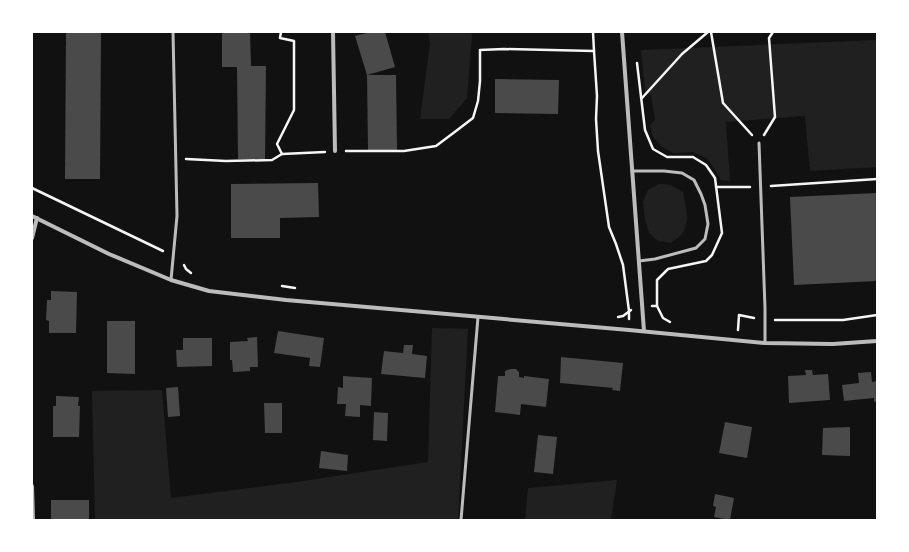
<svg xmlns="http://www.w3.org/2000/svg" width="909" height="552" font-family="Karla,sans-serif">
<style>
.green{fill:#202020}
.building{fill:#4a4a4a}
.lines{fill:none;stroke-linecap:round;stroke-linejoin:round}
.path{stroke:#f5f5f5;stroke-width:2.5}
.service{stroke:#bcbcbc;stroke-width:3}
.minor{stroke:#bcbcbc;stroke-width:4}
</style>
<rect width="100%" height="100%" fill="#111"/>
<g class="green">
<path d="M428,32H471L472,36L467,98L449,119H420L430,43Z"/>
<path d="M877,40V167L810,171L805,116L726,122L730,181L721,180L708,159L693,152L673,153L661,146L653,137L650,125L655,120L651,95L645,91L641,50Z"/>
<path d="M659,184L671,185L683,192C685,204 691,221 683,232C681,236 675,240 671,243L658,241L649,233L645,219L643,202L648,190Z"/>
<path d="M432,328L468,329L458,520H95L92,391L162,390L171,498L290,483L428,462Z"/>
<path d="M617,480L611,520H525L528,488Z"/>
</g>
<g class="building">
<path d="M66,32H101L100,179H65Z"/>
<path d="M222,32H250L251,66H266L265,159H238L237,67H222Z"/>
<path d="M371,32H385L395,67L367,75L355,36Z"/>
<path d="M367,75H396L397,150H368Z"/>
<path d="M495,79L559,80L558,114L495,113Z"/>
<path d="M318,183L319,217L280,218V238H231V184Z"/>
<path d="M877,193V281L794,285L790,197Z"/>
<path d="M51,291L77,292L76,333H49V321L46,320L47,300H51Z"/>
<path d="M107,321H135V374L107,373Z"/>
<path d="M278,331L324,338L320,367L309,366L310,358L274,353Z"/>
<path d="M257,337L258,367H250V371L233,372L232,360H230V342L248,341L247,338Z"/>
<path d="M183,338H212V366L177,367L176,350H183Z"/>
<path d="M404,345H413L412,354L427,356L425,378L381,374L384,351L403,353Z"/>
<path d="M561,357L623,363L620,391L612,390L613,388L560,383Z"/>
<path d="M510,369H516L519,372V377L524,378V376L549,379L546,407L521,404L520,415L495,412L498,376H505V371Z"/>
<path d="M805,370H812L813,375L828,374L830,400L789,403L788,376L806,375Z"/>
<path d="M871,372L872,382L877,381V401L874,402V398L844,401L842,385L859,383L858,373Z"/>
<path d="M343,376L372,378L371,406L360,405V417L345,416L346,404H337L338,387L343,388Z"/>
<path d="M178,387L180,416L168,417L166,388Z"/>
<path d="M56,396L79,397L78,406H80L79,437H53V406H56Z"/>
<path d="M264,403H282V433H265Z"/>
<path d="M374,412L388,413L387,441L373,440Z"/>
<path d="M725,422L752,427L747,458L719,453Z"/>
<path d="M850,427V456L822,455L823,428Z"/>
<path d="M538,435L557,437L553,474L534,472Z"/>
<path d="M321,451L348,455L347,471L319,468Z"/>
<path d="M715,494L734,498L730,520L714,517L716,507L713,506Z"/>
<rect x="51" y="500" width="38" height="20"/>
</g>
<g class="lines">
<g class="path">
<path d="M281,32L280,38L294,41V110L277,144L282,154"/>
<path d="M593,32L594,51L597,96L596,119L598,151L609,227L616,244L623,265L629,311V319"/>
<path d="M711,32L723,103L752,135"/>
<path d="M637,63L645,130L653,149L667,157H693L706,165L715,178L722,233L712,255L706,261L668,269L657,280V306H652"/>
<path d="M642,98L682,54L708,32"/>
<path d="M764,135L775,117L769,38L773,32"/>
<path d="M346,151H404L436,146L456,131L473,118L478,101L480,81V50L504,49L594,51"/>
<path d="M186,159L226,161L272,160L282,154L325,152"/>
<path d="M771,186L877,179"/>
<path d="M716,187H750"/>
<path d="M32,188L163,251"/>
<path d="M184,265L186,269L191,273"/>
<path d="M282,286L295,288"/>
<path d="M657,306L663,318L670,322"/>
<path d="M618,317L623,316L631,310"/>
<path d="M775,320H843L877,315"/>
<path d="M738,330L739,315L754,318"/>
</g>
<g class="service">
<path d="M759,143L765,308V343"/>
<path d="M632,171H664L682,173L694,180L701,194L705,205L708,224L705,239L696,248L655,259L639,261"/>
<path d="M171,280L177,216L173,32"/>
<path d="M461,520L478,317"/>
</g>
<g class="minor">
<path d="M333,32L335,151"/>
<path d="M622,32L644,331"/>
<path d="M32,216L109,254L171,280L209,291L286,300L629,330L765,343L833,344L877,341"/>
<path d="M32,238L37,218"/>
<path d="M32,486L33,520"/>
</g>
</g>
<rect width="909" height="552" fill="none" stroke="#ffffff" stroke-width="66"/>
</svg>
